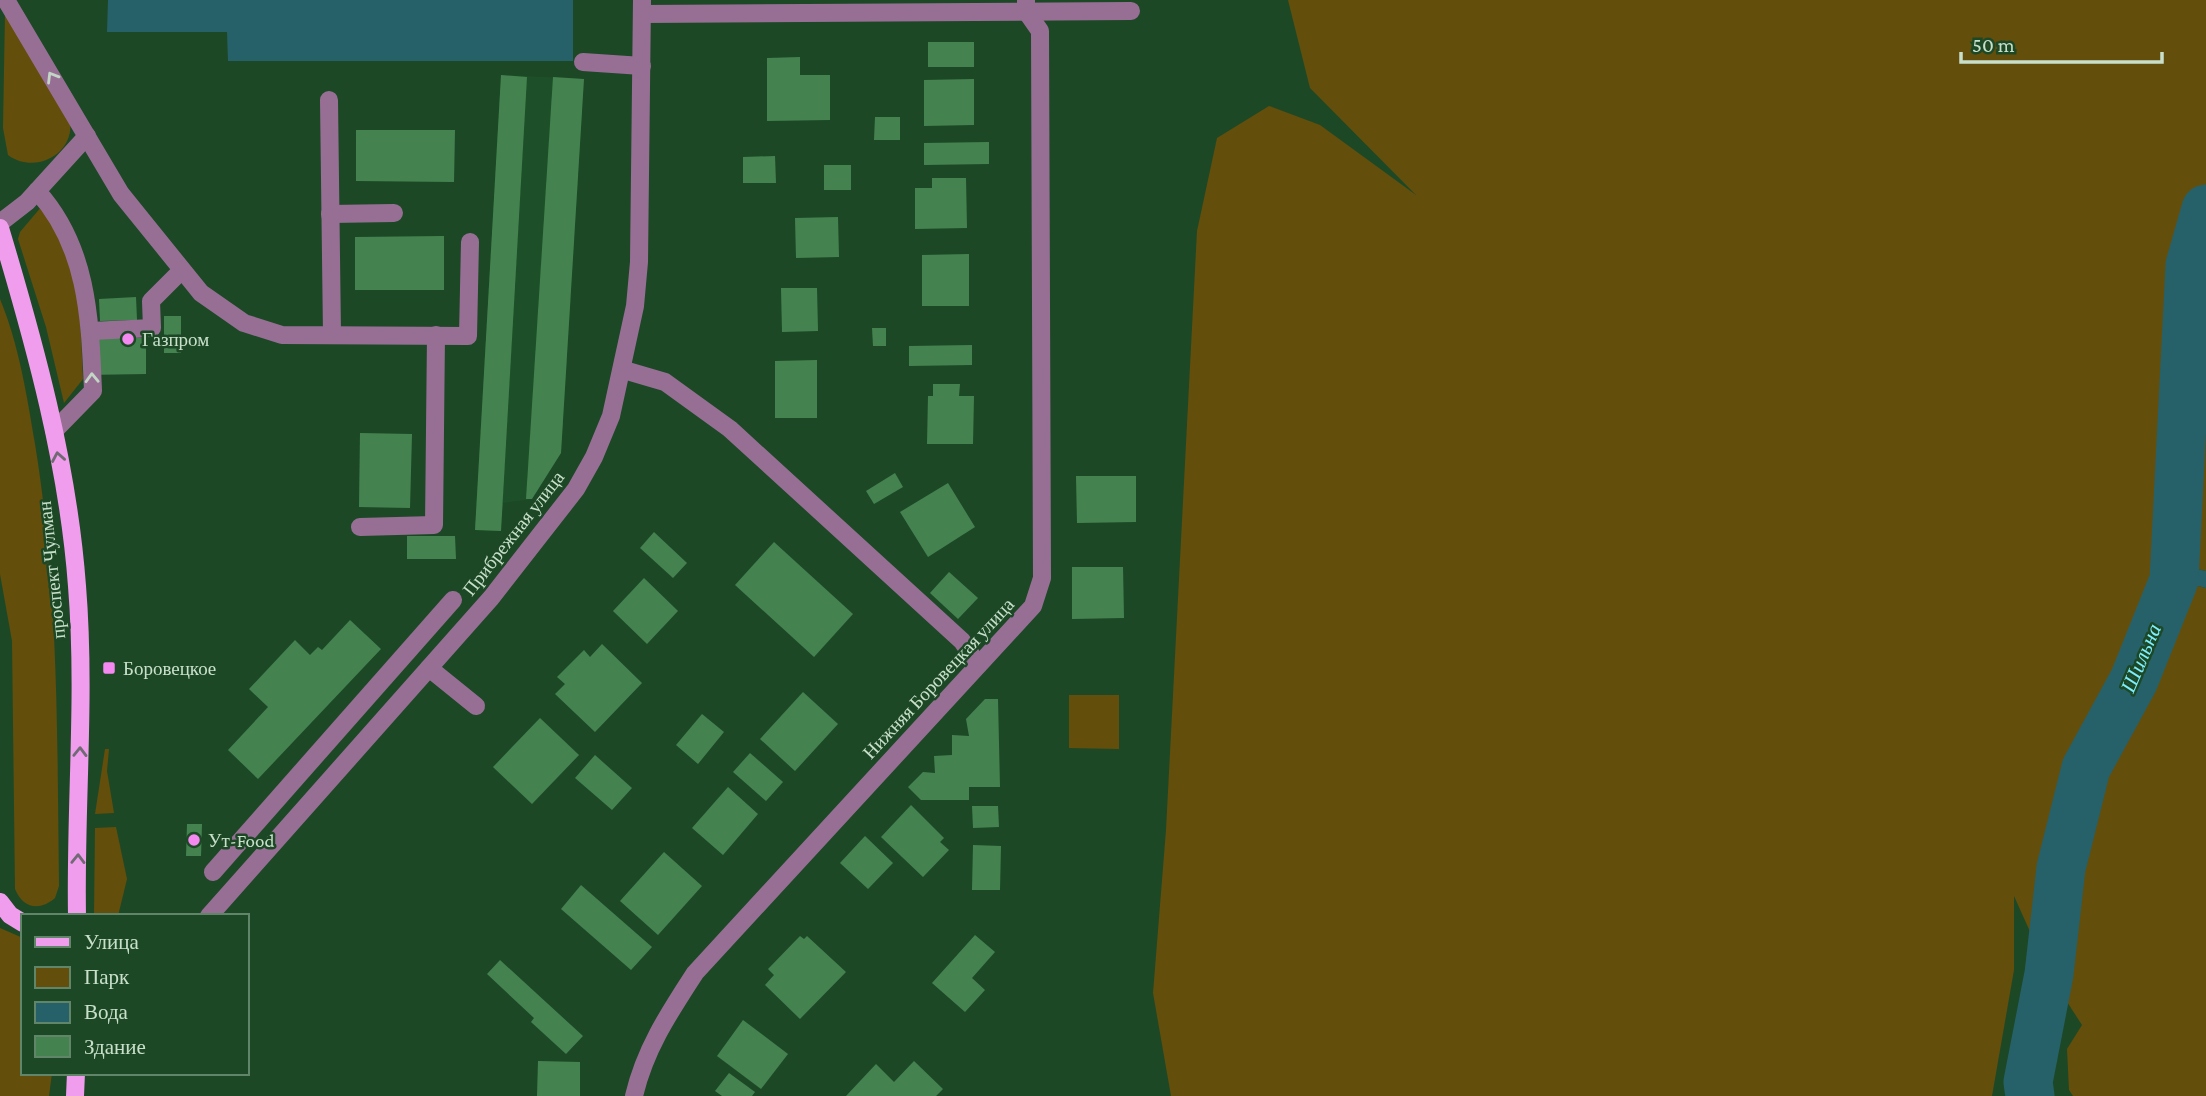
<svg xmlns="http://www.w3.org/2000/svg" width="2206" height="1096" font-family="'Crimson Pro',serif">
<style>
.built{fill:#1d5028}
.green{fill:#644e0c}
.water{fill:#26616a}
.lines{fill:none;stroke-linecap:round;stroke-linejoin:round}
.river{stroke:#26616a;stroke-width:49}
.building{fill:#44834f}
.minor{stroke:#976f95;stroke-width:18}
.major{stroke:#ef9dec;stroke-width:18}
.oneway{stroke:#c3d5c5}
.oneway2{stroke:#716a75}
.poi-dot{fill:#f489f1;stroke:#1d4826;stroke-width:2.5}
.labels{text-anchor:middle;stroke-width:5;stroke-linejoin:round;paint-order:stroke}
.poi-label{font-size:19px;fill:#c8e0ca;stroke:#1d4826;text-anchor:start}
.street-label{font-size:19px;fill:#c8e0ca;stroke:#1d4826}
.water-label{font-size:21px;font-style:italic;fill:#7ceeff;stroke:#1d4826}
</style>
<rect width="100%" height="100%" fill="#1d4826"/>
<path class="built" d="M501,75L584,79L561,453L532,499L503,503L501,531L475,530Z"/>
<g class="green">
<path d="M1288,0H2206V571L2175,564L2174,580L2206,588V1096H2073L2069,1090L2067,1049L2082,1025L2049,974L2014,896V970L1992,1096H1171L1153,993L1166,830L1197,231L1217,138L1269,106L1320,125L1416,195L1310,88Z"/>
<path d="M5,13L70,120C75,154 35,175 8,155L3,128Z"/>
<path d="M42,206C82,256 80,318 83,379L64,403L46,327L18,239L20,232Z"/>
<path d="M0,299C19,345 27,396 35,444C59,591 57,737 59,886L55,898C40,911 23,909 15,889L12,641L0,574Z"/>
<path d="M1069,695H1119V749L1069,748Z"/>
<path d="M105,749H109L107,771L114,813L95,814Z"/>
<path d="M116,827L127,879L118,916H94L95,828Z"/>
<path d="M0,928L23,938V1073H52L49,1096H0Z"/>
</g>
<g class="water">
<path d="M108,0H573V61H228L227,32H107Z"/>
<path d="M2175,564L2206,571V588L2174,580Z"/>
</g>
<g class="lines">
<path class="river" d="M2030,1096L2028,1082L2049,974L2061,868L2086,768L2134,680L2174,580L2190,265L2206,209"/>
</g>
<g class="building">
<rect x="928" y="42" width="46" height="25"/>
<path d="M800,57V75H830V120L767,121V58Z"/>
<path d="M501,75L527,77L501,531L475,530Z"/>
<path d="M553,77L584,79L561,453L532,499H526Z"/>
<path d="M974,79V125L924,126V80Z"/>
<path d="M875,117H900V140H874Z"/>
<path d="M356,130H455L454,182L356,181Z"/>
<path d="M989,142V164L924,165V143Z"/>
<path d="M775,156L776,183H743V157Z"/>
<rect x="824" y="165" width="27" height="25"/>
<path d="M932,178H966L967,228L915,229V188H932Z"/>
<path d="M838,217L839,257L796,258L795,218Z"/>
<path d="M444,236V290H355V237Z"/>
<path d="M969,254V306H922V255Z"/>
<path d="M781,288H817L818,331L782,332Z"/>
<path d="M136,297L137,320L100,321L99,299Z"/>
<rect x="164" y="316" width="17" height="37"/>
<path d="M872,328H886V346H873Z"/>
<path d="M84,338H146V374L85,375Z"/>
<path d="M972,345V365L909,366V346Z"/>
<path d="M817,360V418H775V361Z"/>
<path d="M933,384H960L959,396H974L973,444H927L928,396H933Z"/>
<path d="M360,433L412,434L410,508L359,507Z"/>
<path d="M895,473L903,487L874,504L866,491Z"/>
<path d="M1076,476H1136V522L1077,523Z"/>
<path d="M948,483L975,527L928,557L900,512Z"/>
<path d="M654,532L687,563L673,578L640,548Z"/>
<path d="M407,536H455L456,559H407Z"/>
<path d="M774,542L853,614L814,657L735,585Z"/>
<path d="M1072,567H1123L1124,618L1072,619Z"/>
<path d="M949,572L978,598L958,619L930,593Z"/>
<path d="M644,578L678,611L647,644L613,611Z"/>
<path d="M350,620L381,649L258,779L228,750L268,707L249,689L295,640L310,655L318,647L322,650Z"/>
<path d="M602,644L642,683L595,732L555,694L565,684L557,677L584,650L590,657Z"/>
<path d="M803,692L838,724L795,771L760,739Z"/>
<path d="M985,699H998L1000,787H969V800H921L908,787L923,772L935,773L934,756L952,755V735L969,736L966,719Z"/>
<path d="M702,714L724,732L698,764L676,745Z"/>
<path d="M540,718L579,755L532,804L493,767Z"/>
<path d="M750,753L783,782L766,801L733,772Z"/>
<path d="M595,755L632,788L612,810L575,778Z"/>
<path d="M728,787L758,814L723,855L692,828Z"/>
<path d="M911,805L944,838L940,842L949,850L923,877L881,837Z"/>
<path d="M972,806H998L999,827L973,828Z"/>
<path d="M187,824H202L201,856H186Z"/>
<path d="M865,836L893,863L868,889L840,863Z"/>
<path d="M973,845L1001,846L1000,890H972Z"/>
<path d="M664,852L702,886L658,935L620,901Z"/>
<path d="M581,885L652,947L631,970L561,909Z"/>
<path d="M975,935L995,952L972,978L985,990L965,1012L932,983Z"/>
<path d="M800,936L804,939L807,936L846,972L800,1019L765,985L774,975L768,969Z"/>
<path d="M500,960L583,1036L566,1054L531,1022L534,1018L487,974Z"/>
<path d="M743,1020L788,1054L761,1089L717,1056Z"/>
<path d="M538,1061L580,1062V1096H537Z"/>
<path d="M914,1061L943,1089L936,1096H846L876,1064L894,1082Z"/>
<path d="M729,1073L755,1092L752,1096H722L715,1091Z"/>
</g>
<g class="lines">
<g class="minor">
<path d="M6,0L121,194L201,293L244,323L282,335L468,336L470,242"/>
<path d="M642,14L1131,11"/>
<path d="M583,62L642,66"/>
<path d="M329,100L332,335"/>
<path d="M37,191C88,247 90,319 93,391L54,431"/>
<path d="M330,214L394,213"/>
<path d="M0,223L27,202L87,136"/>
<path d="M91,331L152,328L151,301L182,270"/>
<path d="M624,370L665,382L730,429L962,641L978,665"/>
<path d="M360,527L434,525L436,335"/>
<path d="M429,668L476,706"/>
<path d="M213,872L453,600"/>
<path d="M209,916L491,598L576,489L594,457L611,416L635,306L639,262L642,0"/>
<path d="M634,1096C645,1049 669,1013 695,973L1033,606L1042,578L1040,31L1026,11V0"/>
</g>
<g class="major">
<path d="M0,228C35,345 68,464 77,586C86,696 75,806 77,916"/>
<path d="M0,902L10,915L23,923"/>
<path d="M75,1096L76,1073"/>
</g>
</g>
<defs><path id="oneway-chevron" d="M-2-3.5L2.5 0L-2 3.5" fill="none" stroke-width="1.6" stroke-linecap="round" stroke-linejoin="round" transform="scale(1.75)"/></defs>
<g class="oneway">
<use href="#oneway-chevron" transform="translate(52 77) rotate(-121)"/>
<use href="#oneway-chevron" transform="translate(92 378) rotate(-92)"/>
</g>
<g class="oneway2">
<use href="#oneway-chevron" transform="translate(58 457) rotate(-100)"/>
<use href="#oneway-chevron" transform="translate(80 752) rotate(-89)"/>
<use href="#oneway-chevron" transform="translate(78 859) rotate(-89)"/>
</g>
<g class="poi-dot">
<circle cx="128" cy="339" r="7"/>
<rect x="102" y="661" width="14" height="14" rx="3.5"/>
<circle cx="194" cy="840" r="7"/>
</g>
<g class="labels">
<g class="poi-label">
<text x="142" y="346">Газпром</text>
<text x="123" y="675">Боровецкое</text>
<text x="208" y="847">Ут-Food</text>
</g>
<g class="street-label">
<text transform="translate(513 533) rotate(-52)" y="7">Прибрежная улица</text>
<text transform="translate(51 570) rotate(-96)" y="7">проспект Чулман</text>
<text transform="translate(938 678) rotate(-47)" y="7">Нижняя Боровецкая улица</text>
</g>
<g class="water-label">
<text transform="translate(2141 658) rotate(-67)" y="7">Шильна</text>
</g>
</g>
<rect x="21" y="914" width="228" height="161" fill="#1d4826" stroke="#618568" stroke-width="2"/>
<rect x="35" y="937" width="35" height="10" fill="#ef9dec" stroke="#618568" stroke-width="2"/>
<text x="84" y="949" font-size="21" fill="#c8e0ca">Улица</text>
<rect x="35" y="967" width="35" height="21" fill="#644e0c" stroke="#618568" stroke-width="2"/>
<text x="84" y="984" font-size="21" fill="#c8e0ca">Парк</text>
<rect x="35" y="1002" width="35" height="21" fill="#26616a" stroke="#618568" stroke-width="2"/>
<text x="84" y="1019" font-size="21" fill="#c8e0ca">Вода</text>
<rect x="35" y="1036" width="35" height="21" fill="#44834f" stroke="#618568" stroke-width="2"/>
<text x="84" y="1054" font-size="21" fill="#c8e0ca">Здание</text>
<path d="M1961 52v10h201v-10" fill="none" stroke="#c8e0ca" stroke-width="3.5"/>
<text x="1972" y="52" font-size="21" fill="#c8e0ca" stroke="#1d4826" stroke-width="5" paint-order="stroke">50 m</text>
</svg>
